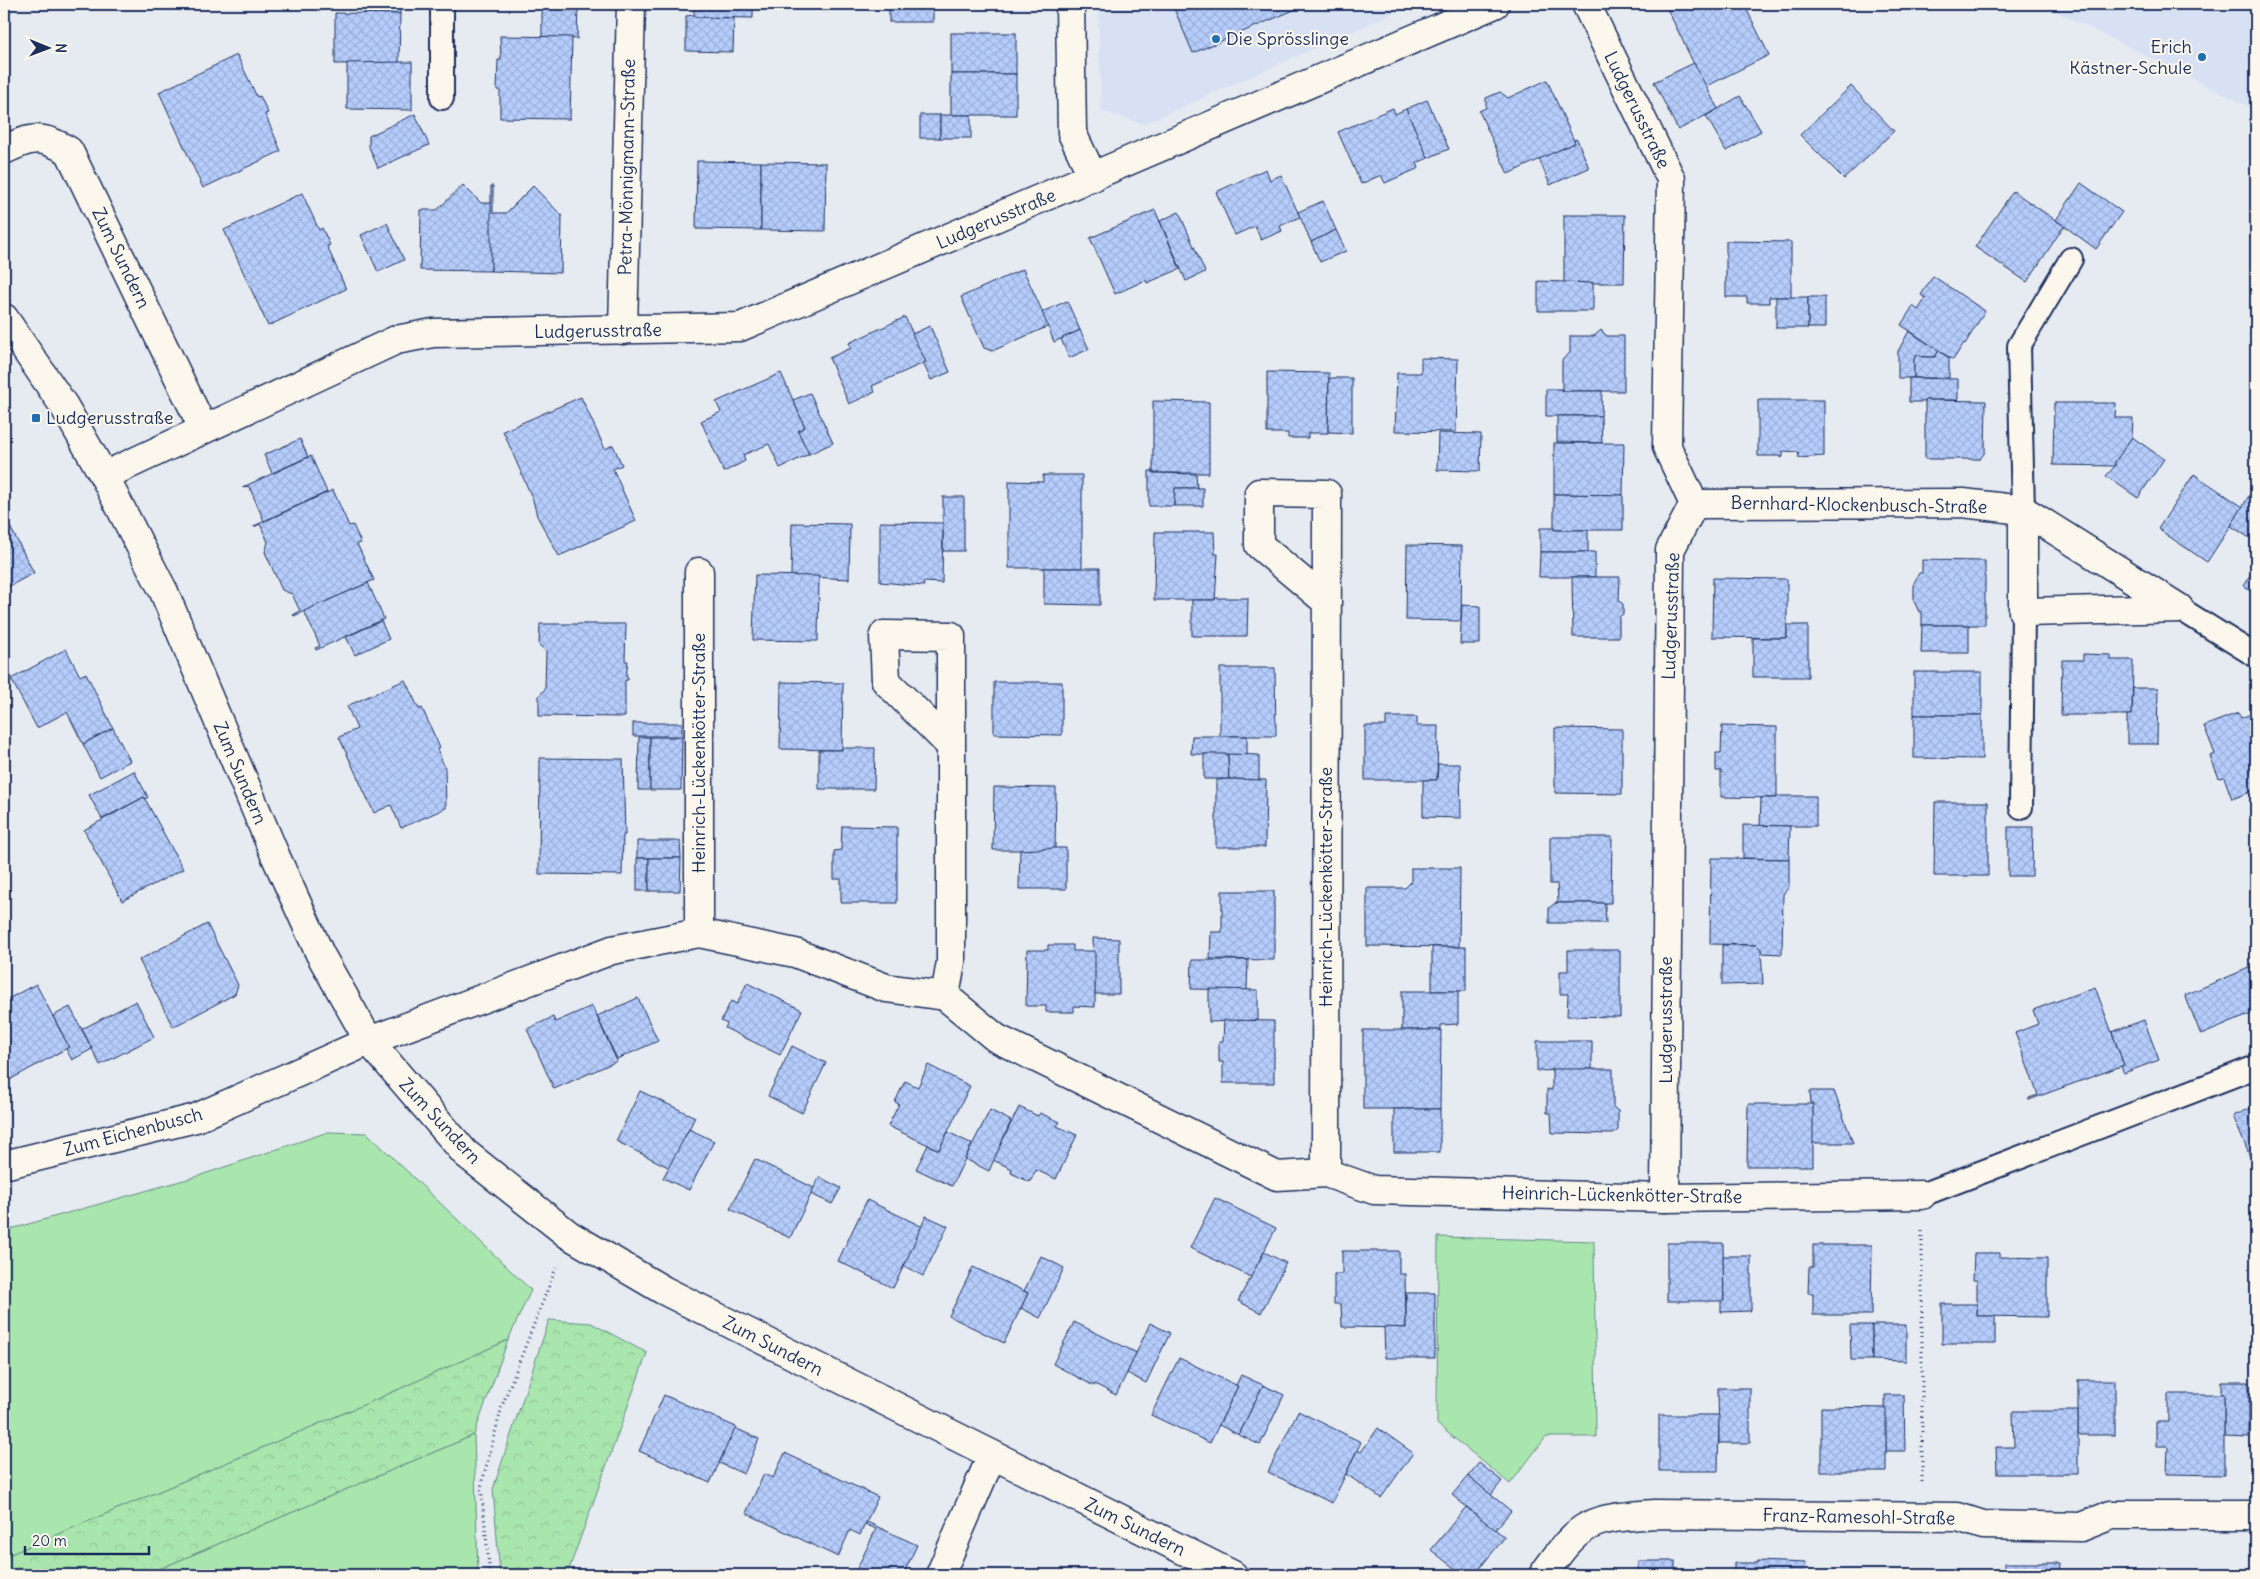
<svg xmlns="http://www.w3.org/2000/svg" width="2260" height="1579" font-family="Delius,sans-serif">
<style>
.built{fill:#d8e1f4}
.green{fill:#a9e6ad;stroke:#628a86}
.forest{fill:url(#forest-crowns);stroke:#628a86}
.building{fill:url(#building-cross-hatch);stroke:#1b2f5e}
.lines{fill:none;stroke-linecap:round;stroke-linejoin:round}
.lane-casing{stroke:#1b2f5e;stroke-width:26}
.street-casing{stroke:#1b2f5e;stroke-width:31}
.path{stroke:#1b2f5e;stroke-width:3;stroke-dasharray:1 4;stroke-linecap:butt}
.lane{stroke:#fbf7ec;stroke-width:22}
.street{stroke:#fbf7ec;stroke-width:28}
.poi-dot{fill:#1f6fb2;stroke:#fbf7ec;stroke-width:2}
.labels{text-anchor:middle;stroke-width:4;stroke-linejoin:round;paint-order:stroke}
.poi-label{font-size:18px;fill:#1b2f5e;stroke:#fbf7ec;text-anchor:start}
.street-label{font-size:18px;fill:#1b2f5e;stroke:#fbf7ec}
</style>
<defs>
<pattern id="forest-crowns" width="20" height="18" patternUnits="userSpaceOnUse" patternTransform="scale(1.25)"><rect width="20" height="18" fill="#a9e6ad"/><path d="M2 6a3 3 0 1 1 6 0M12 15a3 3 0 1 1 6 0" fill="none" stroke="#91c697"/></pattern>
<pattern id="building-cross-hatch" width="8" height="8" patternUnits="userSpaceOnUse" patternTransform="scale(1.25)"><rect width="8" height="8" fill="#b6cdfc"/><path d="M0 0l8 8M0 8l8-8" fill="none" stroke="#9cb0da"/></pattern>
</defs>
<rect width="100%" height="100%" fill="#e6eaf1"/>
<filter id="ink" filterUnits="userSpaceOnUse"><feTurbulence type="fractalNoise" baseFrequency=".02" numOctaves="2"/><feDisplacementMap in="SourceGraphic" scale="10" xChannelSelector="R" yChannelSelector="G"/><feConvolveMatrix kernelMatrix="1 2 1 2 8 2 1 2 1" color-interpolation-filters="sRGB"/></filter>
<g filter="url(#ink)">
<g class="built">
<path d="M1098,4H1414L1144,124L1101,111Z"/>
<path d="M2041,4H2256V110Z"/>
</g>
<g class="green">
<path d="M328,1132L367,1133L531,1290L508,1340L375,1400L4,1557V1231L198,1176Z"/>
<path d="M1438,1237L1594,1241L1596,1437H1546L1510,1484L1437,1424Z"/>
<path d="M474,1435L478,1575H145Z"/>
</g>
<g class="forest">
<path d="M549,1320L591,1323L647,1353L567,1575H500L493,1489Z"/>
<path d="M508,1340L474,1435L145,1575H4V1557L375,1400Z"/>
</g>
<g class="building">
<path d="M365,4H400V14L364,13Z"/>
<path d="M694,4H753V18L694,17Z"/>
<rect x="889" y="4" width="44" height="18"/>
<path d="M1172,4H1308L1193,53Z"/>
<path d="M1665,4H1744L1769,55L1705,87Z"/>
<path d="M542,7H578L577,39L542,37Z"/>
<path d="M335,13L400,14L399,63L335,64Z"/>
<path d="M694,15V17L734,18L733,52L686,51V16Z"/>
<rect x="951" y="33" width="65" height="41"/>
<path d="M500,36L572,37L570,119L500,118V90H497L498,60H501Z"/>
<path d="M237,55L257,97L260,96L268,113L265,114L281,151L203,188L159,92Z"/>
<path d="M399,62H412V110L347,109V63Z"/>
<path d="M1694,63L1718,109L1678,130L1654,82Z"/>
<rect x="951" y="74" width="65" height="41"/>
<path d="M1547,80L1575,143L1508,174L1479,111L1486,108V98L1500,92L1508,98Z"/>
<path d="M1851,86L1894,131L1844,179L1800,135Z"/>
<path d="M1740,96L1761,131L1726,151L1706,116Z"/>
<path d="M1427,100L1449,149L1428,158L1406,109Z"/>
<path d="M1393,108L1395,114L1406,109L1428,158L1417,163L1419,168L1385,183L1381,175L1361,184L1338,132Z"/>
<path d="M415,114L429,145L378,168L369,147V136Z"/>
<rect x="920" y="115" width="20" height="23"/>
<rect x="940" y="115" width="31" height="23"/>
<path d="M1577,139L1589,168L1550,185L1539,159L1575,143L1574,140Z"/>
<path d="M697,161L761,162V230L696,229Z"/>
<path d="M761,162L826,163L825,231L761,230Z"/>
<path d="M1266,169L1270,180L1281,175L1300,217L1280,226L1282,231L1261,240L1255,226L1235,235L1216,192Z"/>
<path d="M2081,183L2122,212L2096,249L2056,220Z"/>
<path d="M463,185L481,203H492L491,271L420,270L421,210H437Z"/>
<path d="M491,186H493V213H506L533,186L562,216L561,273L491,271Z"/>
<path d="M2013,191L2064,226L2027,282L1975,247Z"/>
<path d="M302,193L319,230L322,228L330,245L327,246L346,289L268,326L224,230Z"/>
<path d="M1323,201L1336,230L1311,242L1298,212Z"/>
<path d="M1155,210L1180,269L1147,283L1146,280L1115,294L1090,238Z"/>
<path d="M1179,212L1205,272L1186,281L1160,221Z"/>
<path d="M1564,215H1625L1624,283H1564Z"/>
<path d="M387,223L404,260L378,272L361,235Z"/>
<path d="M1336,230L1346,251L1320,262L1311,242Z"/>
<path d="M1726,241L1791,242V297H1769V303H1747V297H1726Z"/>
<path d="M1023,269L1049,326L992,351L984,348L961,297Z"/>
<path d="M1933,276L1985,311L1965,344L1964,343L1953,360L1901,325L1913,306L1918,310L1926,298L1921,295Z"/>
<path d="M1538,281L1593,283V311H1538Z"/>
<rect x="1776" y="297" width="32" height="31"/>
<rect x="1808" y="297" width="17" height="31"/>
<path d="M1067,301L1080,330L1054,342L1042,312Z"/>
<path d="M905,317L926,362L872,386L875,392L849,404L829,358L851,348L849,343Z"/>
<path d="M930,326L950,372L931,380L923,363L926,362L912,334Z"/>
<path d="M1080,330L1089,349L1069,358L1061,339Z"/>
<path d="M1601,330L1607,336H1624V391H1562V360L1570,353V336H1594Z"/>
<path d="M1909,331L1939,351L1935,357H1922L1918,354L1914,359V378H1898V351Z"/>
<path d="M1939,351L1949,358V378H1914V359L1918,354L1922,357H1935Z"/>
<path d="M1421,358L1458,359L1456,432L1395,431L1397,373H1421Z"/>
<path d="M1267,372L1329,373L1328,433H1308V438H1288V433H1267Z"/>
<path d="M781,373L805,427L798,431L809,454L780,468L769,444L743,455L745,461L724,472L701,421L721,412L716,402Z"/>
<path d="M1329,378H1352V433L1328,432Z"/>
<path d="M1909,378L1958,379V400H1925V402H1909Z"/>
<path d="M1546,389H1562V391H1602L1601,416H1546Z"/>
<path d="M810,393L833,443L809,454L798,431L805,427L793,400Z"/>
<path d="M581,397L605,449L613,445L622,465L613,469L636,521L559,556L537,516L533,500L503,431Z"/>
<path d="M1758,400H1824V456L1799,458L1798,452L1783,451V457L1781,458V456H1758Z"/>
<path d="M1925,400L1986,401L1985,452L1980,459H1925Z"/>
<path d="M1153,401L1209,402V473H1153Z"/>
<path d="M2054,403H2116L2115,418H2133L2132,438L2115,462V466L2053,465Z"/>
<path d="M1557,416H1601L1602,443L1557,442Z"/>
<path d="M1438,433L1481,434L1480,471L1437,470Z"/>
<path d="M2132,437L2164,459L2138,498L2106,476L2115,466V462Z"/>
<path d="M300,439L308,457L272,473L264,455Z"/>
<path d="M1554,443H1624L1623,495L1554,494Z"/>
<path d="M311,456L327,492L264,521L249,486L243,488V487Z"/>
<path d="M1149,471H1153V473L1196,474L1197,488H1175L1174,506H1149Z"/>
<path d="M2194,474L2243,507L2207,562L2158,529Z"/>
<path d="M1043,475H1082V568H1009V481L1043,482Z"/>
<path d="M2256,484V542L2231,526Z"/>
<path d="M1175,488H1203V506H1174Z"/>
<path d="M333,490L349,526L353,525L361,543L357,544L374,580L294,616L293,615L300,611L292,594L282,590L265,552L268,542L260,524L254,527V526Z"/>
<path d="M1554,494L1623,495V530H1554Z"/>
<rect x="943" y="497" width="21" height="54"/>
<path d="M4,515L34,573L4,589Z"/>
<path d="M880,522L943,523L942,583L923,582L924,586L880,582Z"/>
<path d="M792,523L850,524L849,579L791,576Z"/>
<path d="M1540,528H1554V530H1588V552H1540Z"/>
<path d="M1155,532H1214L1215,554H1218L1215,600H1154Z"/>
<path d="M1407,545L1462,546L1461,621L1406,620Z"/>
<path d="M1540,552H1595V577H1539Z"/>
<path d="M1922,560L1985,561V625H1922V612H1919L1914,601V583L1919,573H1922Z"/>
<path d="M2256,566V595L2243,586Z"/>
<path d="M1044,568H1100V605L1044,604Z"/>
<path d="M755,575L819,576L818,641L753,640Z"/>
<path d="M1572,577H1620L1619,601L1623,604V614L1619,617V637H1573Z"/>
<path d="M1713,578L1787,579V638L1712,637Z"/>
<path d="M368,583L384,619L316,650L315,648L320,646L304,611Z"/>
<path d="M1215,598H1248L1247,636H1192V600H1215Z"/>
<path d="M1462,605L1480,606V644H1460Z"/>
<path d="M381,621L389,639L355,655L346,637Z"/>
<path d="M540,624H626L625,661H628L626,677H628V680H625V717L539,716V696L545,689L546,651L539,645Z"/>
<path d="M1787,625H1808V677H1753V638H1787Z"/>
<path d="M1922,625H1969V653H1921Z"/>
<path d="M66,649L80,676L86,673L113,728L83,744L67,712L37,728L11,679Z"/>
<path d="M2083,654L2111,655V660H2133L2132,715H2061L2062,660H2083Z"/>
<path d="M1220,668H1275L1276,736H1220Z"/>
<rect x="1914" y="672" width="68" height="43"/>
<path d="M405,680L419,709L422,708L440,748L437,749L445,768L446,808L401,828L391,805L374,813L339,737L357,729L347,706Z"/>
<path d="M781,682L843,683L842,750L780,749Z"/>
<path d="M994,682H1062V735L994,734Z"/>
<path d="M2133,688H2158L2157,744H2127V715H2132Z"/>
<path d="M2256,712V790L2232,799L2224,777L2219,778L2210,756L2215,754L2204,726L2238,713L2241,718Z"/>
<path d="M1914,715H1982V759L1914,758Z"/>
<path d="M1386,717H1417V726H1438L1437,780H1365V726H1386Z"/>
<rect x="633" y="723" width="49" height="13"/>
<path d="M1722,726L1777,727V798L1721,797V771H1716V753H1721Z"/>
<path d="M113,728L130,761L100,777L83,744Z"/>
<path d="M1555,728L1622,729V794L1555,793Z"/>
<path d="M1192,736H1247V755L1191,754Z"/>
<path d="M639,737H650V790H638Z"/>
<path d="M650,737H682L681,790H650Z"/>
<path d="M842,748H875L874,789H819V750H842Z"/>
<path d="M1204,754H1228L1229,779H1204Z"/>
<path d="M1228,754L1259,755V780L1229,779Z"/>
<path d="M540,758L623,759L625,835H623L622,875L539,874Z"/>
<path d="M1438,764H1460L1461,818L1423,817V780H1437Z"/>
<path d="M134,771L148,797L146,799L144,797L102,819L89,795Z"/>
<path d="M1229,779L1266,780L1265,847H1216V780Z"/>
<path d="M994,787L1056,788L1055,850H993Z"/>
<path d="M1777,796H1816V826H1760L1761,798H1777Z"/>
<path d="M144,797L183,869L122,901L84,830Z"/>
<path d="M1935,802H1988V876H1934Z"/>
<path d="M1743,825L1790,826L1789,859L1743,858Z"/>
<path d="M842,826L897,827V903H841V879H834V851L841,850Z"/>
<path d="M2008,827H2033L2032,876H2008Z"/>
<path d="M1550,837H1612L1611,903H1555L1558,900L1557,884H1550Z"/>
<path d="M637,841H680L681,858H637Z"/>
<path d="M1055,848H1066V889H1019L1020,850Z"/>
<rect x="637" y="858" width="12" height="33"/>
<path d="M649,858H681L680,891H649Z"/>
<path d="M1711,858L1789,859V887L1783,894L1782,954L1761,953V949L1757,945L1710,944Z"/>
<path d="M1411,868H1460L1459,947L1367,946V888H1405L1411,882Z"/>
<path d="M1222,891H1274V960L1210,959L1211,932H1222Z"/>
<path d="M1555,903H1605L1606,923H1549V908Z"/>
<path d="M207,924L238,985L235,994L173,1027L139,960Z"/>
<path d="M1093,938L1119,939V994H1095Z"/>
<path d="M1048,945H1073V951H1095V1007L1074,1006V1012H1046V1006H1026L1027,950H1048Z"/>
<path d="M1722,945H1757L1761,949L1763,984L1722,985Z"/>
<rect x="1432" y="947" width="34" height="44"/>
<path d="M1568,950H1620V1017L1567,1016L1568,994H1560V971H1568Z"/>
<path d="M1192,960H1248L1247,990L1191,989Z"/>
<path d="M2256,965V1012L2201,1035L2185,995Z"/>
<path d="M747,983L802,1010L780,1055L725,1028L727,1024L721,1021L731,1001L737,1004Z"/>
<path d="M36,984L69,1047L4,1083V1001Z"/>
<path d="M2095,987L2124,1065L2029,1100V1098L2038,1095L2015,1033L2038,1024L2033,1010Z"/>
<path d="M1209,989L1258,990V1020L1209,1022Z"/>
<path d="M1402,991H1458V1024L1441,1025V1030H1402Z"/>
<path d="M638,998L658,1041L617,1059L597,1016Z"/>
<path d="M136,1001L154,1037L100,1065L82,1029Z"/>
<path d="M592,1006L617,1061L554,1089L527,1029L553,1017L555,1022Z"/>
<path d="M70,1007L92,1049L72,1060L66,1049L69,1047L53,1016Z"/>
<path d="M1224,1020L1274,1021V1083H1223V1062H1219V1041H1223Z"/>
<path d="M2144,1020L2159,1060L2124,1073L2121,1066L2124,1065L2112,1032Z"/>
<path d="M1363,1030H1441L1440,1109H1363Z"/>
<path d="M1537,1041H1592V1069L1537,1071Z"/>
<path d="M792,1046L826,1063L802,1113L768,1096Z"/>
<path d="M928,1065L970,1086L939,1150L888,1126L899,1104L895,1102L905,1081L918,1087Z"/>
<path d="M1552,1069H1613V1107L1618,1111V1130L1613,1134L1552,1133L1551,1113H1547V1089L1552,1090Z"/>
<path d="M640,1091L695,1117L670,1168L616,1141Z"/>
<path d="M1810,1091H1834L1853,1143H1812L1813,1104H1811Z"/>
<path d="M1748,1104H1813V1166H1747Z"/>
<path d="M2256,1106V1171L2233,1116Z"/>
<path d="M1019,1107L1038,1116L1040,1113L1060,1122L1057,1126L1077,1135L1056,1179L1036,1170L1030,1182L1011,1173L1012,1169L993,1160Z"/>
<rect x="1394" y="1109" width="46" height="43"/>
<path d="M990,1110L1011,1121L989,1171L965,1159Z"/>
<path d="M689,1129L714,1141L689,1190L663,1178Z"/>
<path d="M948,1132L972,1144L952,1186L916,1169L928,1145L939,1150Z"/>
<path d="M755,1159L814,1188L790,1238L730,1209Z"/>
<path d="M819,1177L841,1188L832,1204L811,1194Z"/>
<path d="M1215,1198L1276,1228L1251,1277L1190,1248Z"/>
<path d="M867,1200L923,1227L893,1288L838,1261Z"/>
<path d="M926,1216L948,1226L923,1276L904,1266Z"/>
<path d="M1667,1243H1723L1724,1301H1667Z"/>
<path d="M1813,1245H1872L1871,1315H1813V1293H1808L1809,1267H1813Z"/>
<path d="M1342,1251H1399V1274H1405L1406,1328L1342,1327L1341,1304H1334V1274H1342Z"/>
<path d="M1264,1252L1286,1263L1261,1313L1238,1301Z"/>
<path d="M1974,1253H2000V1257L2047,1258V1317L1977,1316V1280H1973Z"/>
<path d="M1041,1256L1064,1268L1040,1318L1021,1308L1028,1293L1024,1291Z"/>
<path d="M1723,1256H1751V1311L1721,1312V1302L1724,1301Z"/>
<path d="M973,1267L1028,1293L1004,1343L949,1316Z"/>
<path d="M1406,1293H1435V1358H1385L1384,1327L1406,1328Z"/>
<path d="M1942,1304H1977V1316H1995V1344H1942Z"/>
<path d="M1074,1322L1137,1353L1116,1395L1095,1384L1094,1386L1053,1364Z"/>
<path d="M1150,1323L1170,1333L1146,1383L1127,1373Z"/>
<path d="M1850,1325H1872V1360H1851Z"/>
<path d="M1872,1325H1906V1361L1872,1360Z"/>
<path d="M1179,1358L1238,1386L1210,1443L1151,1415Z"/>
<path d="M1241,1375L1263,1385L1239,1435L1219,1425L1238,1386L1236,1385Z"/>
<rect x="2078" y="1380" width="37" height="55"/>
<path d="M2221,1382H2249V1438L2224,1437V1394H2221Z"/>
<path d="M1263,1385L1284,1395L1260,1445L1239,1435Z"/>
<path d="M1718,1388H1750V1443H1719Z"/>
<path d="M2168,1394H2224V1475L2167,1474L2168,1446H2156V1422H2168Z"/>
<path d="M664,1395L736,1427L710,1483L639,1451Z"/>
<path d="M1885,1395H1904L1905,1451H1886Z"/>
<path d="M1821,1407L1886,1408V1472H1821Z"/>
<path d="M1298,1411L1361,1442L1332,1503L1268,1472Z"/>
<path d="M2013,1411H2078V1474H1997L1996,1447H2014Z"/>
<path d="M1659,1415H1719L1718,1471H1659Z"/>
<path d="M735,1428L759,1439L744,1474L719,1463Z"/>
<path d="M1378,1428L1413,1453L1381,1498L1346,1474L1357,1450L1361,1452Z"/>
<path d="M785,1453L878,1497L860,1535L850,1530L838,1557L746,1513L764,1474L773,1478Z"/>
<path d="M1479,1463L1502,1481L1491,1495L1468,1476Z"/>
<path d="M1468,1476L1511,1511L1495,1530L1452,1495Z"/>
<path d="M1466,1507L1505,1537L1474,1575H1463L1431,1550Z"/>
<path d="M867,1522L917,1545L903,1575H854L876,1529L865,1524Z"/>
<rect x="1638" y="1561" width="37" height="14"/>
<path d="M1758,1561L1806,1563L1805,1575H1734V1563H1757Z"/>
<path d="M2004,1563H2060L2059,1575H2004Z"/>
</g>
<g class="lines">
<defs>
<g id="lane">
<path d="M442,4V98"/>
<path d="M2023,510L2019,346L2071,259"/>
<path d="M2179,608L2256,656"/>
<path d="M2021,807L2023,612"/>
<path d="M1922,1195L2256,1067"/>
</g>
<g id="street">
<path d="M1070,4L1072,133L1093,177"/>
<path d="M1586,4L1671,179L1667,447L1694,504"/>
<path d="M4,150C33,136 41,135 69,151L203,428"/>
<path d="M4,318L64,406L104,476L164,592L275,855L320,954L369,1041L465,1153L569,1235L663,1290L1233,1575"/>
<path d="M623,330L631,4"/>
<path d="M104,476L396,340L433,333L740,327L1495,4"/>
<path d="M1694,504L1963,503L2023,510L2179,608L2023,612V510"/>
<path d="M699,933V572"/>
<path d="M945,996L951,962V636L884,635L886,681L951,746"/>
<path d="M4,1165L196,1118L369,1041L612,950L699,933L795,953L886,988L945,996L996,1038L1277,1176L1326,1173L1374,1190L1665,1198L1922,1195"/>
<path d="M1326,1173L1327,494L1259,493V545L1327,602"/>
<path d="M1665,1198L1670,550L1694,504"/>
<path d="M940,1575L992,1455"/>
<path d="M1543,1575C1582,1520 1588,1519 1655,1514L1958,1517L1983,1525L2081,1527L2111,1515H2256"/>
</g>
</defs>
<use href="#lane" class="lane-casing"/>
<use href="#street" class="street-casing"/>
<g class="path">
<path d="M1922,1482V1230"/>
<path d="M490,1575L481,1487L502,1406L556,1268"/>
</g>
<use href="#lane" class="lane"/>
<use href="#street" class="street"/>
</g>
</g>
<g class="poi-dot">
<circle cx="1216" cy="39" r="5"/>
<circle cx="2202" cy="57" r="5"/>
<rect x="31" y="413" width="10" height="10" rx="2.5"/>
</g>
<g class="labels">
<g class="poi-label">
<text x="1226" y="45">Die Sprösslinge</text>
<text x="2192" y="53" text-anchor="end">Erich<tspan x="2192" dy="21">Kästner-Schule</tspan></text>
<text x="46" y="424">Ludgerusstraße</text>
</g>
<g class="street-label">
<text transform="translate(1637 110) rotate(64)" y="6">Ludgerusstraße</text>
<text transform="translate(627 167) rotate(-89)" y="6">Petra-Mönnigmann-Straße</text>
<text transform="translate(996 219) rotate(-23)" y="6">Ludgerusstraße</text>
<text transform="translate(121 258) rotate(64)" y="6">Zum Sundern</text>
<text transform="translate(598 331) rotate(-1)" y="6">Ludgerusstraße</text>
<text transform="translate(1859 505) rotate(1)" y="6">Bernhard-Klockenbusch-Straße</text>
<text transform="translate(1671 616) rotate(-88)" y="6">Ludgerusstraße</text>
<text transform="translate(699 753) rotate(-90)" y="6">Heinrich-Lückenkötter-Straße</text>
<text transform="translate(240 773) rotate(67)" y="6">Zum Sundern</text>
<text transform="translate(1326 887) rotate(-90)" y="6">Heinrich-Lückenkötter-Straße</text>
<text transform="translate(1666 1020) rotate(-90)" y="6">Ludgerusstraße</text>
<text transform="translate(440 1121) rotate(47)" y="6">Zum Sundern</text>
<text transform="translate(133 1132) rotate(-15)" y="6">Zum Eichenbusch</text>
<text transform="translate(1622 1195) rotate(1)" y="6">Heinrich-Lückenkötter-Straße</text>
<text transform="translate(773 1346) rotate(27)" y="6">Zum Sundern</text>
<text transform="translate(1859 1517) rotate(1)" y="6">Franz-Ramesohl-Straße</text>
<text transform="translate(1135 1527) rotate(26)" y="6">Zum Sundern</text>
</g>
</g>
<rect width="2260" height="1579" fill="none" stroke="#fbf7ec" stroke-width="20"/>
<rect x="10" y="10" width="2240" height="1559" fill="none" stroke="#1b2f5e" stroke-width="2" filter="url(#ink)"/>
<g transform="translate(48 48) rotate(91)" stroke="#fbf7ec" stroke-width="4" paint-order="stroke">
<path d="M0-4L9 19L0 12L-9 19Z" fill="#1b2f5e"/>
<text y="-8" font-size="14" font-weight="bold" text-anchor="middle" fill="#1b2f5e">N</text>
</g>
<path d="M25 1546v8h124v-8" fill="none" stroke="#1b2f5e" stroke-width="2.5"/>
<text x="32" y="1546" font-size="15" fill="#1b2f5e" stroke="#fbf7ec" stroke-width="4" paint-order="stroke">20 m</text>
</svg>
